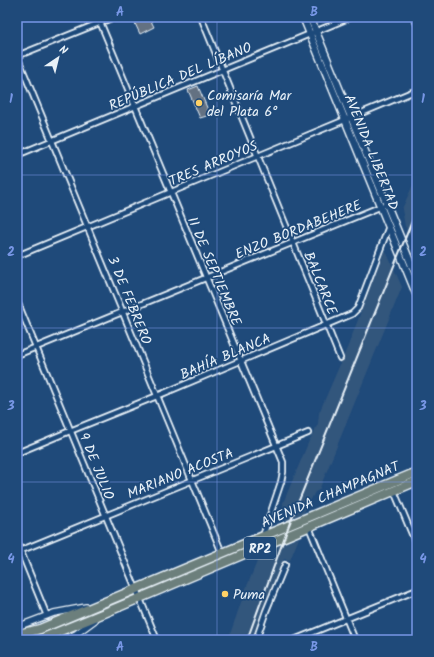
<svg xmlns="http://www.w3.org/2000/svg" width="434" height="657" font-family="Kalam,sans-serif">
<style>
.built{fill:#33567c}
.green{fill:#58838a;stroke:#a0bac1}
.building{fill:#637182;stroke:#e8f1f8}
.lines{fill:none;stroke-linecap:round;stroke-linejoin:round}
.minor-casing{stroke:#e8f1f8;stroke-width:8}
.tertiary-casing{stroke:#e8f1f8;stroke-width:8}
.secondary-casing{stroke:#e8f1f8;stroke-width:9}
.trunk-casing{stroke:#e8f1f8;stroke-width:11}
.minor{stroke:#1f4a7a;stroke-width:4.5}
.tertiary{stroke:#1f4a7a;stroke-width:5.5}
.secondary{stroke:#1f4a7a;stroke-width:6}
.trunk{stroke:#6c7f7c;stroke-width:8}
.rail{stroke:#e8f1f8;stroke-width:2}
.grid{fill:none;stroke:#7897e6;stroke-width:1;stroke-opacity:0.55}
.poi-dot{fill:#ffd166;stroke:#1f4a7a;stroke-width:1.5}
.labels{text-anchor:middle;stroke-width:3.5;stroke-linejoin:round;paint-order:stroke}
.shield{fill:#1f4a7a;stroke:#acbfd2;stroke-width:1}
.shield-label{font-size:13px;font-weight:bold;fill:#e8f1f8}
.street-label{font-size:14px;fill:#e8f1f8;stroke:#1f4a7a}
.poi-label{font-size:14px;fill:#e8f1f8;stroke:#1f4a7a;text-anchor:start}
.neatline{fill:none;stroke:#7897e6;stroke-width:1.5}
.grid-label{font-size:13px;text-anchor:middle;font-weight:bold;fill:#7897e6}
</style>
<rect width="100%" height="100%" fill="#1f4a7a"/>
<filter id="ink" filterUnits="userSpaceOnUse"><feTurbulence type="fractalNoise" baseFrequency=".025" numOctaves="2"/><feDisplacementMap in="SourceGraphic" scale="8" xChannelSelector="R" yChannelSelector="G"/><feConvolveMatrix kernelMatrix="1 2 1 2 8 2 1 2 1" color-interpolation-filters="sRGB"/></filter>
<g filter="url(#ink)">
<g class="built">
<path d="M417,176V247L405,226L402,209Z"/>
<path d="M385,249L402,287L319,490L315,492L303,514L285,521V516L283,503L309,441L318,424L319,413L348,346Z"/>
<path d="M299,538L290,560L284,559L266,603L253,640H228L245,591L261,552Z"/>
</g>
<g class="green">
<path d="M274,535L275,537L142,594L139,592L140,590Z"/>
<path d="M132,594L134,597L32,640H17V637Z"/>
</g>
<g class="building">
<path d="M132,17H149L154,27L140,34Z"/>
<path d="M198,86L210,115L200,118L188,90Z"/>
</g>
<g class="lines">
<defs>
<g id="minor">
<path d="M98,17L283,462V472L281,482L263,536"/>
<path d="M201,17L340,358"/>
<path d="M414,17L417,24"/>
<path d="M17,56L222,553"/>
<path d="M17,56L114,17"/>
<path d="M17,155L351,17"/>
<path d="M17,256L417,90"/>
<path d="M17,301L157,640"/>
<path d="M17,355L387,204"/>
<path d="M17,453L70,431L157,396L352,314L358,308L389,226"/>
<path d="M394,491L417,546"/>
<path d="M309,527L355,640"/>
<path d="M17,542L47,616"/>
<path d="M17,552L308,433"/>
<path d="M256,640L266,611L285,565"/>
<path d="M294,640L417,590"/>
</g>
<g id="tertiary">
<path d="M17,627L54,613L86,607"/>
<path d="M64,640L76,634L95,620"/>
</g>
<g id="secondary">
<path d="M303,17L417,296"/>
<path d="M310,17L417,278"/>
</g>
<g id="trunk">
<path d="M17,634L32,631L40,629L417,472"/>
<path d="M38,640L102,614L417,481"/>
</g>
</defs>
<use href="#minor" class="minor-casing"/>
<use href="#tertiary" class="tertiary-casing"/>
<use href="#secondary" class="secondary-casing"/>
<use href="#trunk" class="trunk-casing"/>
<use href="#minor" class="minor"/>
<use href="#tertiary" class="tertiary"/>
<use href="#secondary" class="secondary"/>
<use href="#trunk" class="trunk"/>
<path class="rail" d="M247,640L289,525L417,209"/>
</g>
</g>
<path class="grid" d="M217,17V640M17,175H417M17,328H417M17,482H417"/>
<g class="poi-dot">
<circle cx="199" cy="103" r="4"/>
<circle cx="225" cy="594" r="4"/>
</g>
<g class="labels">
<rect class="shield" x="244" y="537" width="32" height="22" rx="3"/>
<g class="shield-label">
<text x="260" y="553">RP2</text>
</g>
<g class="street-label">
<text transform="translate(180 76) rotate(-23)" y="5">REPÚBLICA DEL LÍBANO</text>
<text transform="translate(372 152) rotate(68)" y="5">AVENIDA LIBERTAD</text>
<text transform="translate(213 163) rotate(-23)" y="5">TRES ARROYOS</text>
<text transform="translate(298 229) rotate(-22)" y="5">ENZO BORDABEHERE</text>
<text transform="translate(215 271) rotate(67)" y="5">11 DE SEPTIEMBRE</text>
<text transform="translate(321 283) rotate(68)" y="5">BALCARCE</text>
<text transform="translate(130 300) rotate(68)" y="5">3 DE FEBRERO</text>
<text transform="translate(225 356) rotate(-23)" y="5">BAHÍA BLANCA</text>
<text transform="translate(97 466) rotate(68)" y="5">9 DE JULIO</text>
<text transform="translate(180 473) rotate(-22)" y="5">MARIANO ACOSTA</text>
<text transform="translate(330 494) rotate(-23)" y="5">AVENIDA CHAMPAGNAT</text>
</g>
<g class="poi-label">
<text x="207" y="100">Comisaría Mar<tspan x="207" dy="16">del Plata 6°</tspan></text>
<text x="233" y="599">Puma</text>
</g>
</g>
<rect width="434" height="657" fill="none" stroke="#1f4a7a" stroke-width="44"/>
<g transform="translate(58 58) rotate(35)" stroke="#1f4a7a" stroke-width="3" paint-order="stroke">
<path d="M0-3L7 15L0 10L-7 15Z" fill="#e8f1f8"/>
<text y="-6" font-size="11" font-weight="bold" text-anchor="middle" fill="#e8f1f8">N</text>
</g>
<rect x="22" y="22" width="390" height="613" class="neatline"/>
<g class="grid-label">
<text x="120" y="16">A</text>
<text x="314" y="16">B</text>
<text x="11" y="103">1</text>
<text x="423" y="103">1</text>
<text x="11" y="256">2</text>
<text x="423" y="256">2</text>
<text x="11" y="410">3</text>
<text x="423" y="410">3</text>
<text x="11" y="563">4</text>
<text x="423" y="563">4</text>
<text x="120" y="651">A</text>
<text x="314" y="651">B</text>
</g>
</svg>
